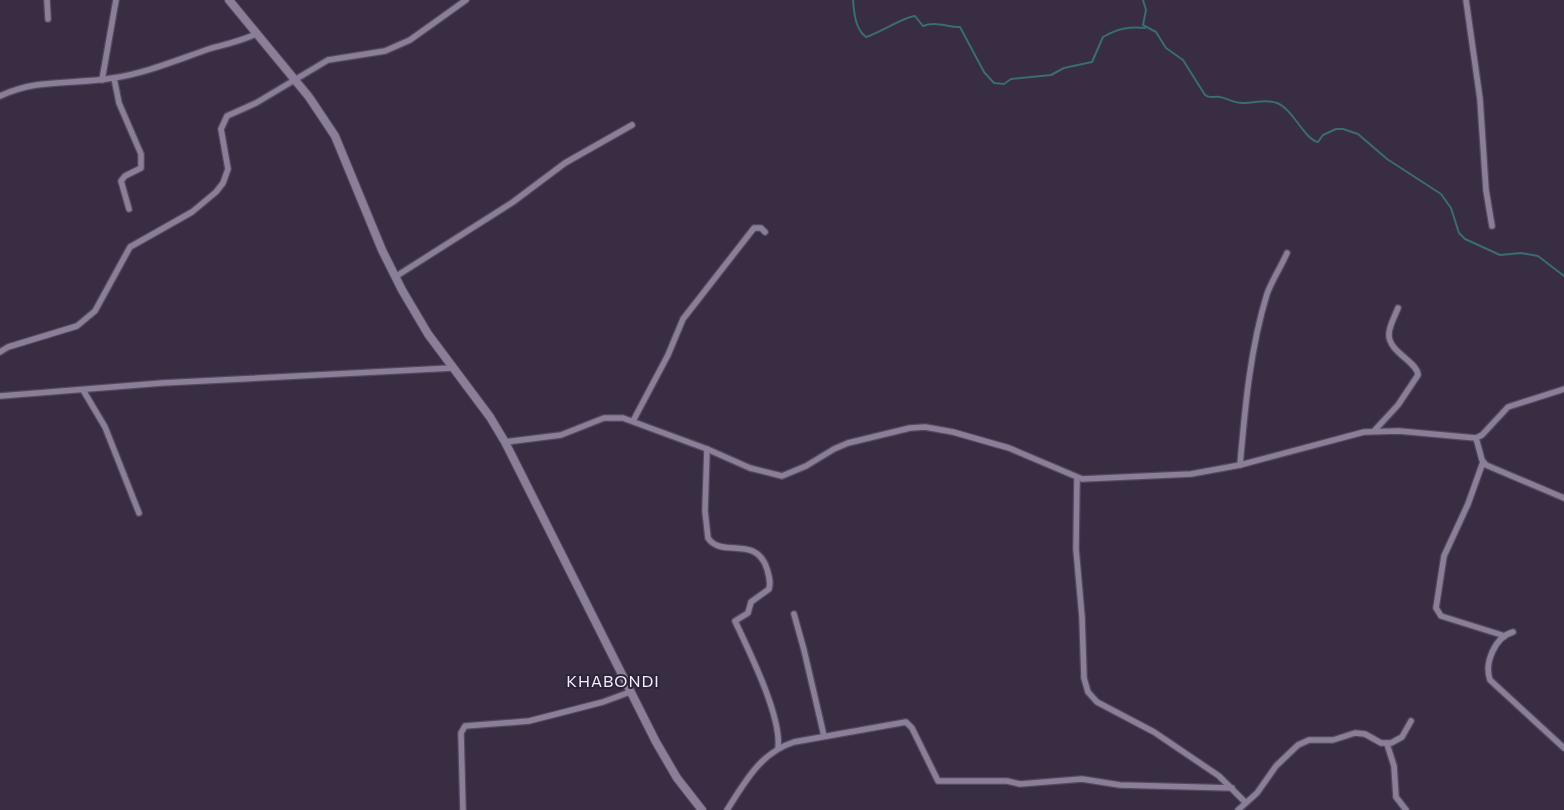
<svg xmlns="http://www.w3.org/2000/svg" width="1564" height="810" font-family="Commissioner,sans-serif">
<style>
.lines{fill:none;stroke-linecap:round;stroke-linejoin:round}
.stream{stroke:#3a6c73;stroke-width:2}
.street-casing{stroke:#53495c;stroke-width:8}
.secondary-casing{stroke:#53495c;stroke-width:10}
.street{stroke:#8b7e98;stroke-width:5.5}
.secondary{stroke:#8b7e98;stroke-width:8}
.labels{text-anchor:middle;stroke-width:4;stroke-linejoin:round;paint-order:stroke}
.quarter-label{font-size:16px;letter-spacing:1px;fill:#f3ecfb;stroke:#2f2339}
</style>
<rect width="100%" height="100%" fill="#392d44"/>
<g class="lines">
<g class="stream">
<path d="M853,0C854,12 855,29 866,37C879,33 906,16 915,16L923,26C935,21 947,27 960,27L984,72L994,83L1004,84L1011,79L1051,75L1064,68L1092,62L1103,37C1117,29 1129,26 1145,28"/>
<path d="M1143,0L1146,10L1143,25L1156,32L1166,48L1183,60L1205,95C1210,99 1214,96 1220,97C1227,98 1233,103 1242,103C1253,104 1265,98 1277,103C1293,109 1304,139 1318,142L1323,135L1336,129H1343L1358,134L1387,159L1441,194L1451,208L1459,233L1465,239L1500,255L1521,253L1538,256L1564,276"/>
</g>
<defs>
<g id="street">
<path d="M47,0L48,19"/>
<path d="M1466,0L1480,99L1486,190L1492,226"/>
<path d="M114,78L119,103L141,154V168L125,176L121,181L129,209"/>
<path d="M102,80L116,0"/>
<path d="M0,96C39,78 71,85 113,78C147,73 179,59 212,48C227,44 241,41 256,34"/>
<path d="M395,277L513,202L565,163L632,125"/>
<path d="M0,352L8,347L77,326L95,311L130,247L192,212L216,192L223,183L228,169L221,129L227,116L256,103L328,60L385,51L410,40L466,0"/>
<path d="M83,390L105,427L139,513"/>
<path d="M0,396L162,383L452,368"/>
<path d="M633,421L668,355L683,319L754,228H761L765,232"/>
<path d="M1374,431L1398,405L1418,375C1418,362 1388,352 1389,334C1389,326 1395,316 1398,308"/>
<path d="M1476,438L1482,460L1486,465L1564,498"/>
<path d="M505,442L561,435L604,418H623L707,449L750,468L782,476L806,466L834,449L848,443L910,428L925,427L953,432L1009,448L1082,479L1191,474L1240,465L1364,432L1399,431L1476,438L1482,435L1508,407L1564,389"/>
<path d="M707,449L705,511L708,538C722,559 756,534 767,569C769,576 771,582 769,589L751,602L748,613L735,621C749,651 782,717 778,748"/>
<path d="M1483,462L1468,504L1444,556L1436,608L1441,616L1505,636"/>
<path d="M1240,465C1245,408 1250,349 1267,294C1272,280 1281,267 1287,253"/>
<path d="M1077,478L1076,549L1082,617L1084,678L1088,692L1097,702L1154,732L1219,776L1245,802"/>
<path d="M794,614L804,650L824,736"/>
<path d="M1513,632C1495,637 1484,663 1490,680L1564,748"/>
<path d="M1387,744L1394,766L1396,797L1406,810"/>
<path d="M463,810L461,733L465,726L529,721L603,702L630,692"/>
<path d="M727,810C745,782 760,753 794,742L906,722L912,728L938,781H1007L1020,784L1082,779L1120,785L1232,788"/>
<path d="M1238,810L1257,793L1276,766L1298,745L1309,740H1333L1355,733L1365,734L1381,743H1391L1402,737L1411,721"/>
</g>
<path id="secondary" d="M229,0L309,97L335,136L382,250L402,290L428,334L490,417L505,442L656,742L677,778L702,810"/>
</defs>
<use href="#street" class="street-casing"/>
<use href="#secondary" class="secondary-casing"/>
<use href="#street" class="street"/>
<use href="#secondary" class="secondary"/>
</g>
<g class="labels">
<g class="quarter-label">
<text x="613" y="687">KHABONDI</text>
</g>
</g>
</svg>
